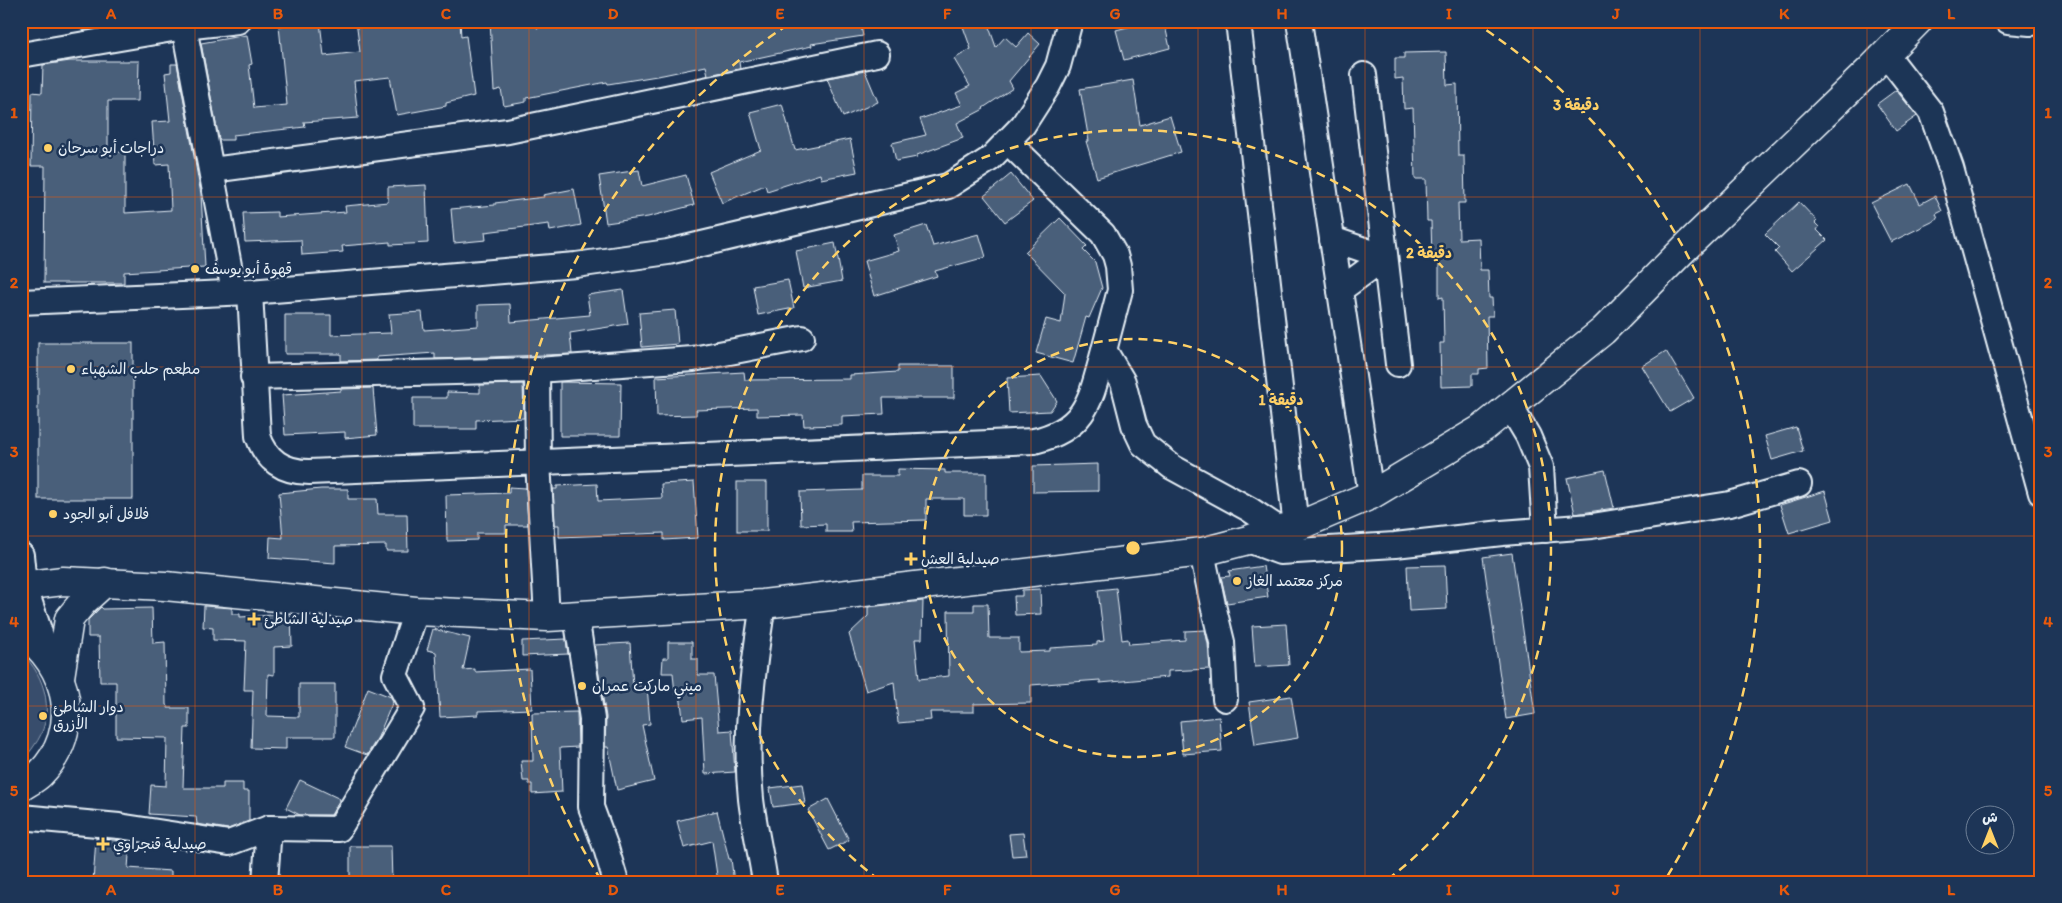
<svg xmlns="http://www.w3.org/2000/svg" width="2062" height="903" font-family="Itim,'Playpen Sans Arabic',sans-serif">
<style>
.green{fill:#374d6c;stroke:#909fb2}
.building{fill:#495e7a;stroke:#e8f1f8}
.lines{fill:none;stroke-linecap:round;stroke-linejoin:round}
.minor-casing{stroke:#e8f1f8;stroke-width:28}
.major-casing{stroke:#e8f1f8;stroke-width:31}
.minor{stroke:#1d3557;stroke-width:24}
.major{stroke:#1d3557;stroke-width:28}
.grid{fill:none;stroke:#e8590c;stroke-width:1;stroke-opacity:0.55}
.ring{fill:none;stroke:#ffd166;stroke-width:2.5;stroke-dasharray:9 6}
.poi-dot{fill:#ffd166;stroke:#1d3557;stroke-width:2}
.labels{text-anchor:middle;stroke-width:5;stroke-linejoin:round;paint-order:stroke}
.poi-label{font-size:15px;fill:#e8f1f8;stroke:#1d3557;text-anchor:start}
.centre{fill:#ffd166;stroke:#1d3557;stroke-width:2.5}
.ring-label{font-size:15px;text-anchor:middle;font-weight:bold;fill:#ffd166;stroke:#1d3557;stroke-width:5;stroke-linejoin:round;paint-order:stroke}
.neatline{fill:none;stroke:#e8590c;stroke-width:2}
.grid-label{font-size:16px;text-anchor:middle;font-weight:bold;fill:#e8590c}
</style>
<rect width="100%" height="100%" fill="#1d3557"/>
<filter id="ink" filterUnits="userSpaceOnUse"><feTurbulence type="fractalNoise" baseFrequency=".02" numOctaves="2"/><feDisplacementMap in="SourceGraphic" scale="10" xChannelSelector="R" yChannelSelector="G"/><feConvolveMatrix kernelMatrix="1 2 1 2 8 2 1 2 1" color-interpolation-filters="sRGB"/></filter>
<g filter="url(#ink)">
<path class="green" d="M21,653C47,676 56,717 34,746C31,751 26,756 21,761Z"/>
<g class="building">
<path d="M356,21H460L461,37L466,36L474,96L446,103V106L397,115L390,77L354,81L358,118L304,122L305,127L233,135V140H219L201,43L247,35L252,64L249,65L254,108L287,105L279,26L320,22L324,56L360,52Z"/>
<path d="M490,21H537V28L586,21H860L863,36L811,44L812,46L739,62L740,69L729,71L708,75L706,66L663,75L608,84L607,82L526,98V102L504,106L501,89L494,91Z"/>
<path d="M961,21H987L996,47L1005,37L1016,47L1028,33L1040,44L1009,81L1013,88L983,108L984,109L957,123L963,138L917,155V157L896,161L892,143L926,135L920,119L962,105L956,93L970,86L954,59L971,49Z"/>
<path d="M1151,21H1164L1170,48L1124,60L1116,30Z"/>
<path d="M1446,52L1447,85L1457,84L1458,156H1464L1465,203H1458L1459,239L1479,238L1480,270H1488L1489,298H1492L1493,316H1487L1488,368L1479,369V374H1472V386L1441,387L1440,343H1444L1443,297L1439,298V261H1432L1431,221H1427L1426,179H1415L1413,108L1404,109L1403,78L1395,79V58H1404V53Z"/>
<path d="M70,61H139L138,101H108V152H125V213L171,210L169,164L155,165L152,122L170,121L165,73L171,72V64H177L201,194L205,267L124,272V283H44L45,166H31L32,92L42,93L43,65Z"/>
<path d="M865,71L878,102L843,117L827,78Z"/>
<path d="M1133,80L1140,125L1170,116L1181,152L1097,178L1086,141H1089L1080,89Z"/>
<path d="M1896,90L1917,116L1896,131L1877,104Z"/>
<path d="M782,104L795,150L850,139L857,172L821,179L820,174L767,191L765,185L722,203L709,172L761,150L750,112Z"/>
<path d="M639,170L642,186L686,175L694,205L648,217L606,223L599,176Z"/>
<path d="M1011,174L1033,201L1005,222L984,196Z"/>
<path d="M1910,184L1920,204L1935,196L1942,211L1936,214L1938,219L1891,242L1871,203Z"/>
<path d="M426,185L428,243L390,245V242L342,246L343,252L302,255L301,240L245,242L243,213L277,212V217L346,212L345,206L388,202V187Z"/>
<path d="M574,189L581,225L550,231L549,224L485,232L486,240L454,243L451,209L495,205V203L544,197L543,195Z"/>
<path d="M1799,202L1817,221L1815,223L1819,227L1817,230L1827,240L1792,271L1775,252L1779,248L1765,234Z"/>
<path d="M1060,218L1087,246L1083,250L1095,262L1102,288L1089,318L1086,317L1073,363L1036,353L1046,319L1061,323L1065,293L1025,252Z"/>
<path d="M926,225L933,246L979,234L986,257L935,271L937,276L874,296L864,261L899,251L894,235Z"/>
<path d="M835,243L842,281L803,288L796,251Z"/>
<path d="M788,280L794,308L758,315L753,286Z"/>
<path d="M623,290L628,324L570,333L572,354L435,359V353L377,357V360L341,361V354H285V315H331V335L391,333L389,314L422,312L424,330L478,326V305L510,304L511,322L590,315L587,295Z"/>
<path d="M675,310L678,344L642,347L639,313Z"/>
<rect x="38" y="343" width="95" height="156"/>
<path d="M1666,351L1694,398L1670,412L1642,366Z"/>
<path d="M898,366H954V398H883L884,414L842,416V425L804,426L803,415L757,416V408L696,410V415L657,416L656,377L744,372L745,380L850,379V375L898,372Z"/>
<path d="M1041,376L1057,401L1050,411L1009,413L1007,378Z"/>
<path d="M560,382L621,383L620,436H560Z"/>
<path d="M523,384L524,418L476,420V429H413V398H447V392L480,393V385Z"/>
<path d="M373,388L377,435L345,438V432L285,435L282,395L341,391V389Z"/>
<path d="M1796,427L1803,451L1772,460L1765,436Z"/>
<path d="M1098,464V491L1033,492V466Z"/>
<path d="M898,469L945,470V473H986V515H964V499H926V520L851,522L852,532H826V524L801,525L800,492L862,490V476H898Z"/>
<path d="M1605,470L1614,508L1575,514L1567,478Z"/>
<path d="M694,482L698,538L664,540V533L559,537V525H555L553,489H557V486L597,484L598,501L662,498L661,484Z"/>
<rect x="737" y="482" width="30" height="49"/>
<path d="M509,487L526,488L528,525H506V533H477V540L447,541L446,495L509,493Z"/>
<path d="M321,489H348V499H377L378,514H407L408,551H386V545L335,546V563L269,558L270,537L283,538L279,493Z"/>
<path d="M1825,491L1833,520L1789,533L1780,505Z"/>
<path d="M1512,553L1535,714L1506,719L1483,557Z"/>
<path d="M1445,565L1447,609L1409,611L1407,566Z"/>
<path d="M1263,566L1268,597L1227,603L1221,577L1230,576L1229,571Z"/>
<path d="M1116,588L1122,640L1128,639L1129,644L1185,640V631L1205,630L1208,644L1210,669L1168,671V677L1100,683V680L1031,685V703L974,704V712H930L931,720L898,723L894,682L866,691L849,634L868,616V607L923,601L922,639H915L919,679L949,676L948,611H974V604H988L989,638H1019V652L1050,651V648L1097,645V642L1104,641L1098,590Z"/>
<path d="M1040,589L1041,614L1015,615L1014,596H1022V590Z"/>
<path d="M204,606L232,608V614H240V617L291,614L292,646L274,647V675L268,674L267,716L299,717V684H335V737H286V749L251,748L253,690H244L246,641L213,640V628L203,627Z"/>
<path d="M101,607L103,609L152,608L153,643L165,642L166,705L168,706V708H189V728H185L183,787L184,788H223V783H243V791H249V821L228,829L197,824L196,817L149,814L151,785L166,786L167,738L116,737V682H100L99,637H88V620Z"/>
<path d="M1286,624L1289,665L1255,667L1252,626Z"/>
<path d="M433,629L470,638L463,670L475,669V672L530,669L532,709L478,711V715L440,717L436,652L427,650Z"/>
<path d="M566,639L568,654L522,656V641Z"/>
<path d="M668,642H692V659H698V675H714L719,731L732,730L735,772L705,774L702,717L683,719L680,693L675,694L673,673H662L663,658H668Z"/>
<path d="M630,643L633,686L647,685L650,724L642,725L654,781L617,790L608,747H605L606,717L594,645Z"/>
<path d="M368,688L391,697L393,701L378,737L367,755L345,747Z"/>
<path d="M1291,696L1298,738L1255,745L1249,702Z"/>
<path d="M577,712L578,747L560,748L562,792L532,794V784H529V781H523L521,761H533L532,713Z"/>
<path d="M1219,717L1222,751L1183,754L1180,721Z"/>
<path d="M300,780L340,799L331,815H300L286,808Z"/>
<path d="M802,784L805,803L773,807L770,788Z"/>
<path d="M828,799L849,840L829,850L808,810Z"/>
<path d="M717,811L729,859H731L734,882H718L712,841L684,848L677,821Z"/>
<path d="M1023,833L1026,855L1012,856L1009,834Z"/>
<path d="M96,838L130,842L128,868L171,871V882H93Z"/>
<path d="M350,846H391L392,882H350Z"/>
</g>
<g class="lines">
<defs>
<g id="minor">
<path d="M1238,21L1296,527"/>
<path d="M1299,21L1371,495"/>
<path d="M2008,21L2030,23L2041,22"/>
<path d="M184,27L234,292"/>
<path d="M1886,54L1931,112L1951,168L2041,493"/>
<path d="M21,55L184,27L238,21"/>
<path d="M1364,75L1398,364"/>
<path d="M212,170L508,131L877,54"/>
<path d="M1332,239L1385,257L1340,290"/>
<path d="M250,292L258,436C266,460 283,472 309,472L1034,441C1085,429 1090,402 1102,358C1108,335 1114,313 1120,290L1118,266L1115,255L1103,234L1008,142"/>
<path d="M21,302L250,292L576,265L668,252L948,186L990,159L1023,125L1048,86L1058,66L1070,21"/>
<path d="M1104,350L1123,382L1134,425L1143,444L1172,467L1249,509L1279,529"/>
<path d="M537,370L538,462L547,617"/>
<path d="M253,377L537,370L693,359L802,338"/>
<path d="M1510,406L1528,436L1541,467L1545,530"/>
<path d="M1248,540L1280,552L1395,545L1502,533L1592,526L1730,504L1799,484"/>
<path d="M1202,552L1213,605L1222,642L1225,699"/>
<path d="M21,555L24,585L48,657"/>
<path d="M763,604C753,668 744,734 751,799C754,826 761,854 765,882"/>
<path d="M576,616L592,719L591,807L606,848L616,882"/>
<path d="M21,817L119,826L229,843L269,828"/>
<path d="M265,882L269,828L339,829L412,708L395,675L416,611"/>
</g>
<g id="major">
<path d="M21,586L63,581L165,586L416,611L547,617L763,604L1202,552L1248,540L1279,529L1296,527L1371,495L1483,428L1603,331L1687,246L1871,69L1918,21"/>
<path d="M21,633C70,664 83,731 40,774C35,779 27,783 21,787"/>
<path d="M60,677L69,619L83,602L105,582"/>
</g>
</defs>
<use href="#minor" class="minor-casing"/>
<use href="#major" class="major-casing"/>
<use href="#minor" class="minor"/>
<use href="#major" class="major"/>
</g>
</g>
<path class="grid" d="M195,21V882M362,21V882M529,21V882M696,21V882M864,21V882M1031,21V882M1198,21V882M1365,21V882M1533,21V882M1700,21V882M1867,21V882M21,197H2041M21,367H2041M21,536H2041M21,706H2041"/>
<g class="ring">
<circle cx="1133" cy="548" r="209"/>
<path d="M879 880A418 418 0 1 1 1387 880"/>
<path d="M601 880A627 627 0 0 1 792 22M1474 22A627 627 0 0 1 1665 880"/>
</g>
<g class="poi-dot">
<circle cx="48" cy="148" r="5"/>
<circle cx="195" cy="269" r="5"/>
<circle cx="71" cy="369" r="5"/>
<circle cx="53" cy="514" r="5"/>
<path d="M908.5 551.5h5v5h5v5h-5v5h-5v-5h-5v-5h5z"/>
<circle cx="1237" cy="581" r="5"/>
<path d="M251.5 611.5h5v5h5v5h-5v5h-5v-5h-5v-5h5z"/>
<circle cx="582" cy="686" r="5"/>
<circle cx="43" cy="716" r="5"/>
<path d="M100.5 836.5h5v5h5v5h-5v5h-5v-5h-5v-5h5z"/>
</g>
<g class="labels">
<g class="poi-label">
<text x="58" y="153">دراجات أبو سرحان</text>
<text x="205" y="274">قهوة أبو يوسف</text>
<text x="81" y="374">مطعم حلب الشهباء</text>
<text x="63" y="519">فلافل أبو الجود</text>
<text x="921" y="564">صيدلية العش</text>
<text x="1247" y="586">مركز معتمد الغاز</text>
<text x="264" y="624">صيدلية الشاطئ</text>
<text x="592" y="691">ميني ماركت عمران</text>
<text x="53" y="712">دوار الشاطئ<tspan x="53" dy="17">الأزرق</tspan></text>
<text x="113" y="849">صيدلية قنجراوي</text>
</g>
</g>
<circle cx="1133" cy="548" r="8" class="centre"/>
<g class="ring-label">
<text x="1576" y="110">3 دقيقة</text>
<text x="1429" y="258">2 دقيقة</text>
<text x="1281" y="405">1 دقيقة</text>
</g>
<rect width="2062" height="903" fill="none" stroke="#1d3557" stroke-width="55"/>
<g transform="translate(1990 830)"><circle r="24" fill="#1d3557" stroke="#6e8097"/>
<path d="M0-4L9 19L0 12L-9 19Z" fill="#ffd166"/>
<text y="-8" font-size="14" font-weight="bold" text-anchor="middle" fill="#e8f1f8">ش</text>
</g>
<rect x="28" y="28" width="2006" height="848" class="neatline"/>
<g class="grid-label">
<text x="111" y="19">A</text>
<text x="278" y="19">B</text>
<text x="446" y="19">C</text>
<text x="613" y="19">D</text>
<text x="780" y="19">E</text>
<text x="947" y="19">F</text>
<text x="1115" y="19">G</text>
<text x="1282" y="19">H</text>
<text x="1449" y="19">I</text>
<text x="1616" y="19">J</text>
<text x="1784" y="19">K</text>
<text x="1951" y="19">L</text>
<text x="14" y="118">1</text>
<text x="2048" y="118">1</text>
<text x="14" y="288">2</text>
<text x="2048" y="288">2</text>
<text x="14" y="457">3</text>
<text x="2048" y="457">3</text>
<text x="14" y="627">4</text>
<text x="2048" y="627">4</text>
<text x="14" y="796">5</text>
<text x="2048" y="796">5</text>
<text x="111" y="895">A</text>
<text x="278" y="895">B</text>
<text x="446" y="895">C</text>
<text x="613" y="895">D</text>
<text x="780" y="895">E</text>
<text x="947" y="895">F</text>
<text x="1115" y="895">G</text>
<text x="1282" y="895">H</text>
<text x="1449" y="895">I</text>
<text x="1616" y="895">J</text>
<text x="1784" y="895">K</text>
<text x="1951" y="895">L</text>
</g>
</svg>
